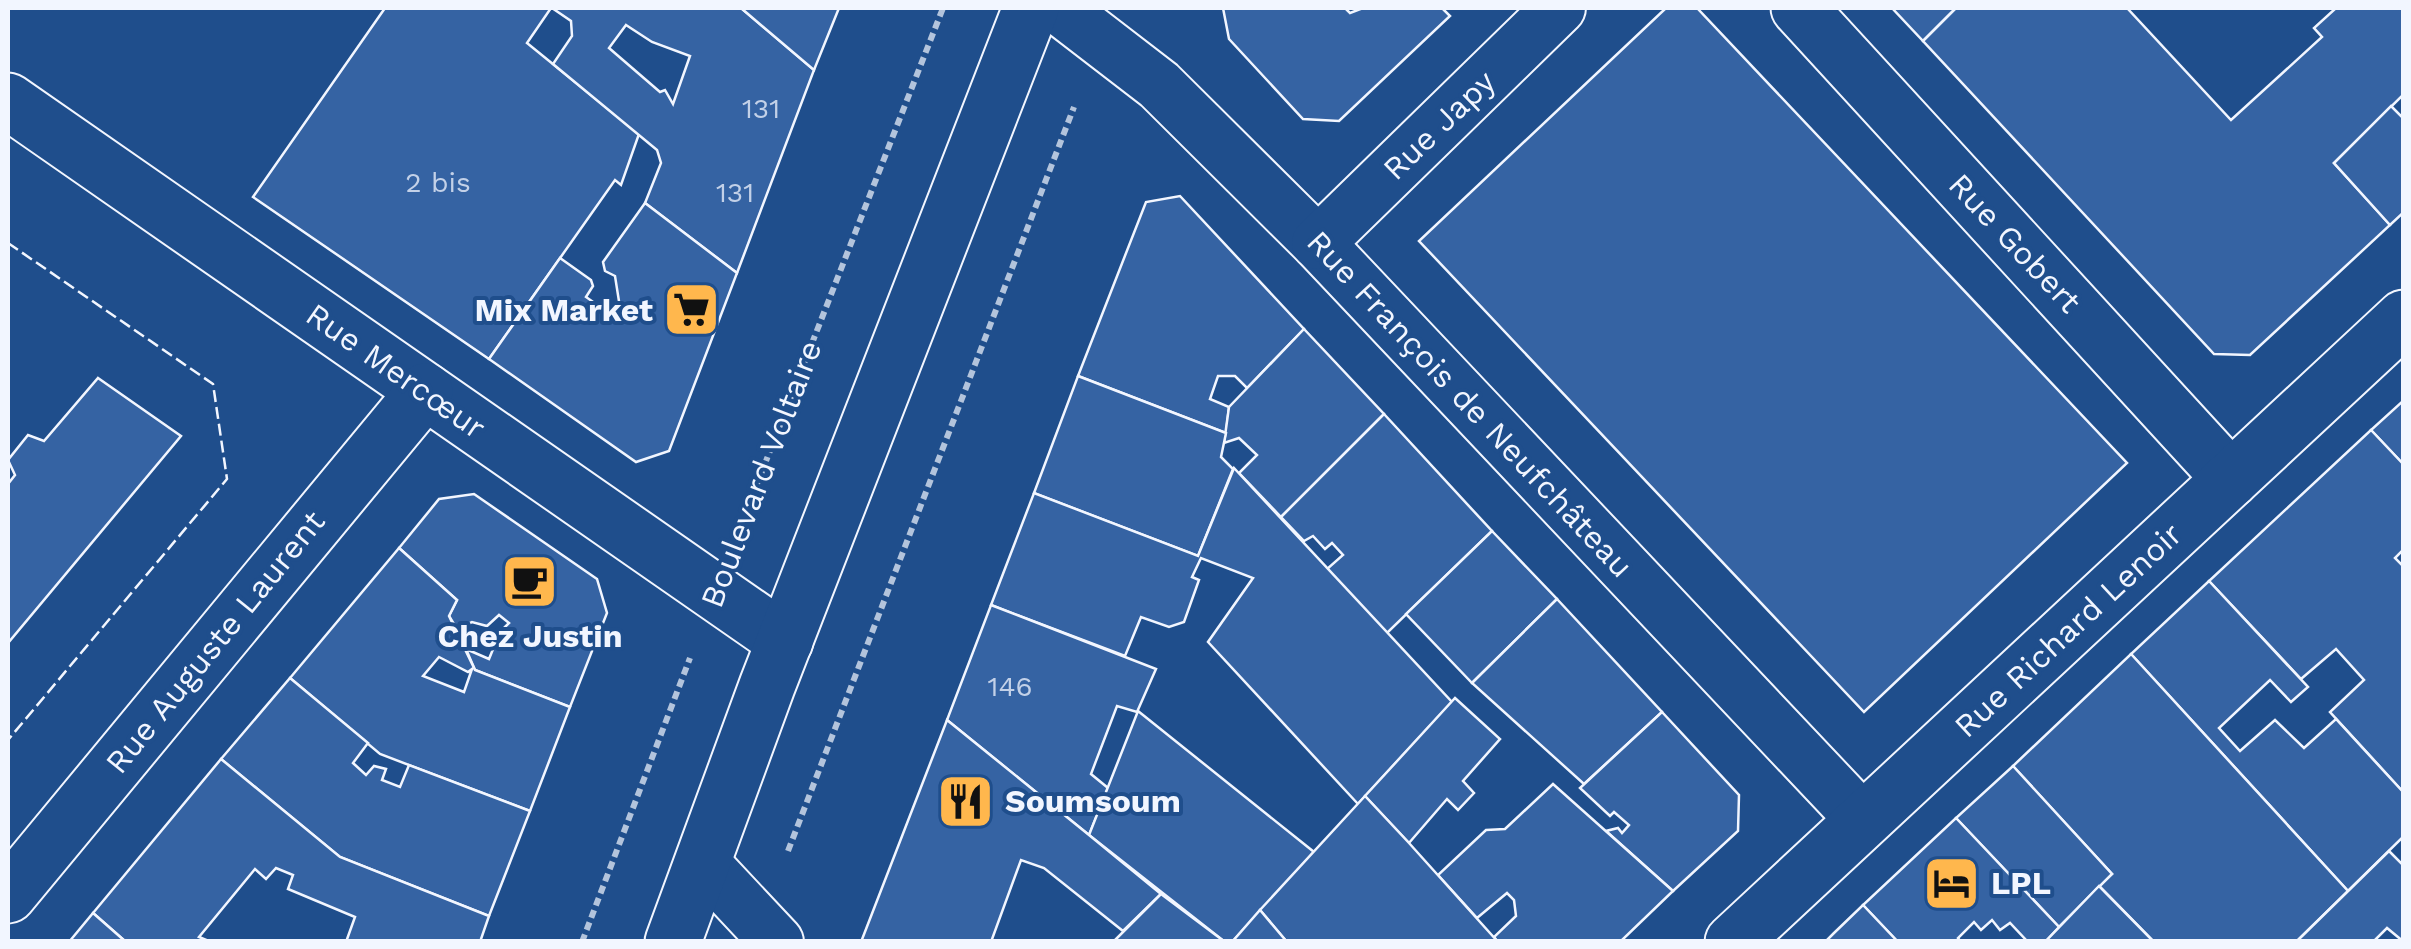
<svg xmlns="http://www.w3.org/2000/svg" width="2411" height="949" font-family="'Work Sans',sans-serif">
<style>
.building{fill:#3563a3;stroke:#f2f6ff;stroke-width:2.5;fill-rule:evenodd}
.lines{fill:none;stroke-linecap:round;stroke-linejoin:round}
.pedestrian-casing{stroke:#f2f6ff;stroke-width:56}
.minor-casing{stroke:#f2f6ff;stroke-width:59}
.secondary-casing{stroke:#f2f6ff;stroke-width:59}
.path{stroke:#b3c4dc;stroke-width:6;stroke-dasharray:8 5;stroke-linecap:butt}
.pedestrian{stroke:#1f4e8c;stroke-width:52}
.minor{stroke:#1f4e8c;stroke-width:55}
.secondary{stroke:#1f4e8c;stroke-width:55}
.fence{stroke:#f2f6ff;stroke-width:2.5;stroke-dasharray:12 5;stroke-linecap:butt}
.labels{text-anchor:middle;stroke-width:8;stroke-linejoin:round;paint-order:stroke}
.number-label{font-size:28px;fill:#c3d1e8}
.street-label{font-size:32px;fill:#f2f6ff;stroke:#1f4e8c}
.poi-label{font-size:32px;font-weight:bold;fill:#f2f6ff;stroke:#1f4e8c;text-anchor:start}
</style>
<rect width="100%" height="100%" fill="#1f4e8c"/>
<g class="building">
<path d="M385,8H551L527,43L639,134L621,185L615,180L489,359L253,197Z"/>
<path d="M552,8H741L814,70L737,273L645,203L661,163L657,150L553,64L572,36L571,21ZM626,25L652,42L690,56L673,104L665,90L660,92L609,48Z"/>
<path d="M741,8H839L814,70Z"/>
<path d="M1223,8H1345L1350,13L1363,8H1442L1450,16L1339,121L1303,119L1229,39Z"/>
<path d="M1666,8H1697L2127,463L1864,712L1419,241Z"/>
<path d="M1892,8H1956L1923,41Z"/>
<path d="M1956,8H2127L2231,120L2322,37L2314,28L2336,8H2404V94L2334,163L2390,225L2250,355L2214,354L1923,41Z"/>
<path d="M2391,106L2404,119V212L2390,225L2334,163Z"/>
<path d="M1180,196L1304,329L1247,388L1235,376H1218L1210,399L1229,407L1226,433L1078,376L1146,202Z"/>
<path d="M645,203L737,273L669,451L636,462L489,359L560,258L591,280L593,286L586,297L616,318L621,314L615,276L605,271L603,262Z"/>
<path d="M1304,329L1384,414L1281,517L1239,473L1257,455L1239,438L1224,443L1229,407Z"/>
<path d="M1078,376L1226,433L1221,457L1233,469L1198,556L1034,493Z"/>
<path d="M98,378L181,436L8,643V484L15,475L8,460L28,435L44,441Z"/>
<path d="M2404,400V465L2371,430Z"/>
<path d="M1384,414L1492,531L1387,633L1327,569L1343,555L1332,543L1325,549L1313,536L1304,541L1281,517Z"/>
<path d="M2371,430L2404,465V549L2395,558L2404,567V793L2330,712L2364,680L2336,649L2301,679L2209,581Z"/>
<path d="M1234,468L1452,702L1358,804L1208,642L1253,578L1201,558L1192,577L1199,580L1184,622L1169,627L1141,617L1125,656L991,605L1034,493L1198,556Z"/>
<path d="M474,494L597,579L607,613L570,707L475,670L466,649L489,659L500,632L509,623L499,615L487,626L472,622L457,629L449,616L457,600L399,548L439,499Z"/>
<path d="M1492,531L1557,599L1472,683L1406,614Z"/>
<path d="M399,548L457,600L449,616L475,670L570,707L530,811L380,754L290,678ZM439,657L468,672L472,669L464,692L423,676Z"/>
<path d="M2209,581L2308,687L2291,702L2270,680L2219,728L2240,751L2275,720L2304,748L2336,719L2404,793V836L2348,891L2131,654Z"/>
<path d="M1557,599L1662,712L1584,784L1472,683Z"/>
<path d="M991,605L1156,669L1137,712L1117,706L1091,774L1108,788L1089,835L947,720Z"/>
<path d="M2131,654L2348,891L2296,942H2154L2099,886L2112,874L2013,766Z"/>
<path d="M290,678L368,743L353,763L366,775L374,766L386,769L382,780L400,787L409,765L530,811L489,916L340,857L221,759Z"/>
<path d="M1455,698L1500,739L1463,781L1474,793L1458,810L1447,799L1409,843L1365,796Z"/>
<path d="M1138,711L1314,852L1232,942H1225L1089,835Z"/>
<path d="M1662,712L1739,795L1738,831L1673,891L1606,831L1618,828L1622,833L1629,825L1614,812L1610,816L1580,788Z"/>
<path d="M947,720L1089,835L1161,894L1123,931L1044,868L1021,860L991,942H861Z"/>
<path d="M221,759L340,857L489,916L480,942H346L355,917L288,889L293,875L276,868L266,879L255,869L199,937L211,942H126L93,913Z"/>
<path d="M2013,766L2112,874L2059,927L1956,818Z"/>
<path d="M1553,784L1673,891L1620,942H1498L1494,937L1516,916L1514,900L1507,893L1477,918L1438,875L1486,830L1505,829Z"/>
<path d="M1365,796L1409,843L1498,942H1287L1260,910Z"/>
<path d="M1956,818L2059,927L2045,942H2028L2010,923L2000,930L1992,920L1981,930L1974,922L1958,938L1961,942H1898L1863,905Z"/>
<path d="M2389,851L2404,866V942L2387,928L2373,942H2296Z"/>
<path d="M2099,886L2154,942H2045Z"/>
<path d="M1161,894L1225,942H1113Z"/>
<path d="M1863,905L1898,942H1825L1834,933Z"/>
<path d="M1260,910L1287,942H1232Z"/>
<path d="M93,913L126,942H69Z"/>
</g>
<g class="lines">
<defs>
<g id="pedestrian">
<path d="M1059,8L1159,85L1318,243L1863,820"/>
<path d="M1318,243L1559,8"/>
<path d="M704,864L777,942"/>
</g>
<g id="minor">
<path d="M1799,8L2231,479"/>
<path d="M8,101L785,641"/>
<path d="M8,895L425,391"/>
<path d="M1733,942L2404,318"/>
</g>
<path id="secondary" d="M673,942L767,686L1031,8"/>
</defs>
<use href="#pedestrian" class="pedestrian-casing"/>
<use href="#minor" class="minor-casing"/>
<use href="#secondary" class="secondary-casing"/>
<g class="path">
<path d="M741,525L943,8"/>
<path d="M788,851L1074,107"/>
<path d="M582,942L690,658"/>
</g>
<use href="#pedestrian" class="pedestrian"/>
<use href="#minor" class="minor"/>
<use href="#secondary" class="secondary"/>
<path class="fence" d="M8,243L213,384L227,479L8,740"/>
</g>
<defs>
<symbol id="supermarket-square" viewBox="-11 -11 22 22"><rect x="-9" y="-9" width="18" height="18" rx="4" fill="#ffb74d" stroke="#1f4e8c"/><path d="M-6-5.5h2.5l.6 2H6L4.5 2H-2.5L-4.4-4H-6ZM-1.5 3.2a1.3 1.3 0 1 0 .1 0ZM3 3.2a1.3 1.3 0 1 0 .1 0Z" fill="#111"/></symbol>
<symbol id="cafe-square" viewBox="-11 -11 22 22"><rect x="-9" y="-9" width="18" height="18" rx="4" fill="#ffb74d" stroke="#1f4e8c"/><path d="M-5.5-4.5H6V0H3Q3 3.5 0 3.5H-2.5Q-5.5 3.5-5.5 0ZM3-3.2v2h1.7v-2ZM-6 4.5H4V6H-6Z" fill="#111"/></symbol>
<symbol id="restaurant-square" viewBox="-11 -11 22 22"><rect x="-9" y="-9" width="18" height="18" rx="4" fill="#ffb74d" stroke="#1f4e8c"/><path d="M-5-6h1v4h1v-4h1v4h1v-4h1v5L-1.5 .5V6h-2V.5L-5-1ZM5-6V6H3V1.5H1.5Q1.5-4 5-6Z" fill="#111"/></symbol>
<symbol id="hotel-square" viewBox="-11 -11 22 22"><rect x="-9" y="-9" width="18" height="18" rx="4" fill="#ffb74d" stroke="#1f4e8c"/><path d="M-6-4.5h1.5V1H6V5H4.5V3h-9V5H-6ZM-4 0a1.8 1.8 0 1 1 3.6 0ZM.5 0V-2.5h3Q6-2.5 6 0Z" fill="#111"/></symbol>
</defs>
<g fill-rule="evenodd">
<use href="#supermarket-square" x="660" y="278" width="63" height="63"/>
<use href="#cafe-square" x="498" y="550" width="63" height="63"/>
<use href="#restaurant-square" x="934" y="770" width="63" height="63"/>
<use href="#hotel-square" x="1920" y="852" width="63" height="63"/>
</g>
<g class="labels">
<g class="number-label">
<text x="761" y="118">131</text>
<text x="438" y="192">2 bis</text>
<text x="735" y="202">131</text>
<text x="1010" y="696">146</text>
</g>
<g class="street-label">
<text transform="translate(1439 125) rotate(-44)" y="11">Rue Japy</text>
<text transform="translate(2015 243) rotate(47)" y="11">Rue Gobert</text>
<text transform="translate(396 371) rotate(35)" y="11">Rue Mercœur</text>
<text transform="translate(1470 404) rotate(47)" y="11">Rue François de Neufchâteau</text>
<text transform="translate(761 474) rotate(-69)" y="11">Boulevard Voltaire</text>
<text transform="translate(2068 630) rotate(-43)" y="11">Rue Richard Lenoir</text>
<text transform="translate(215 642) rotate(-51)" y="11">Rue Auguste Laurent</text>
</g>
<g class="poi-label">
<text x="653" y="321" text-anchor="end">Mix Market</text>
<text x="530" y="647" text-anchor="middle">Chez Justin</text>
<text x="1005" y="812">Soumsoum</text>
<text x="1991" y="894">LPL</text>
</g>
</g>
<rect width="2411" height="949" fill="none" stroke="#f2f6ff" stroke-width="20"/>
</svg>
